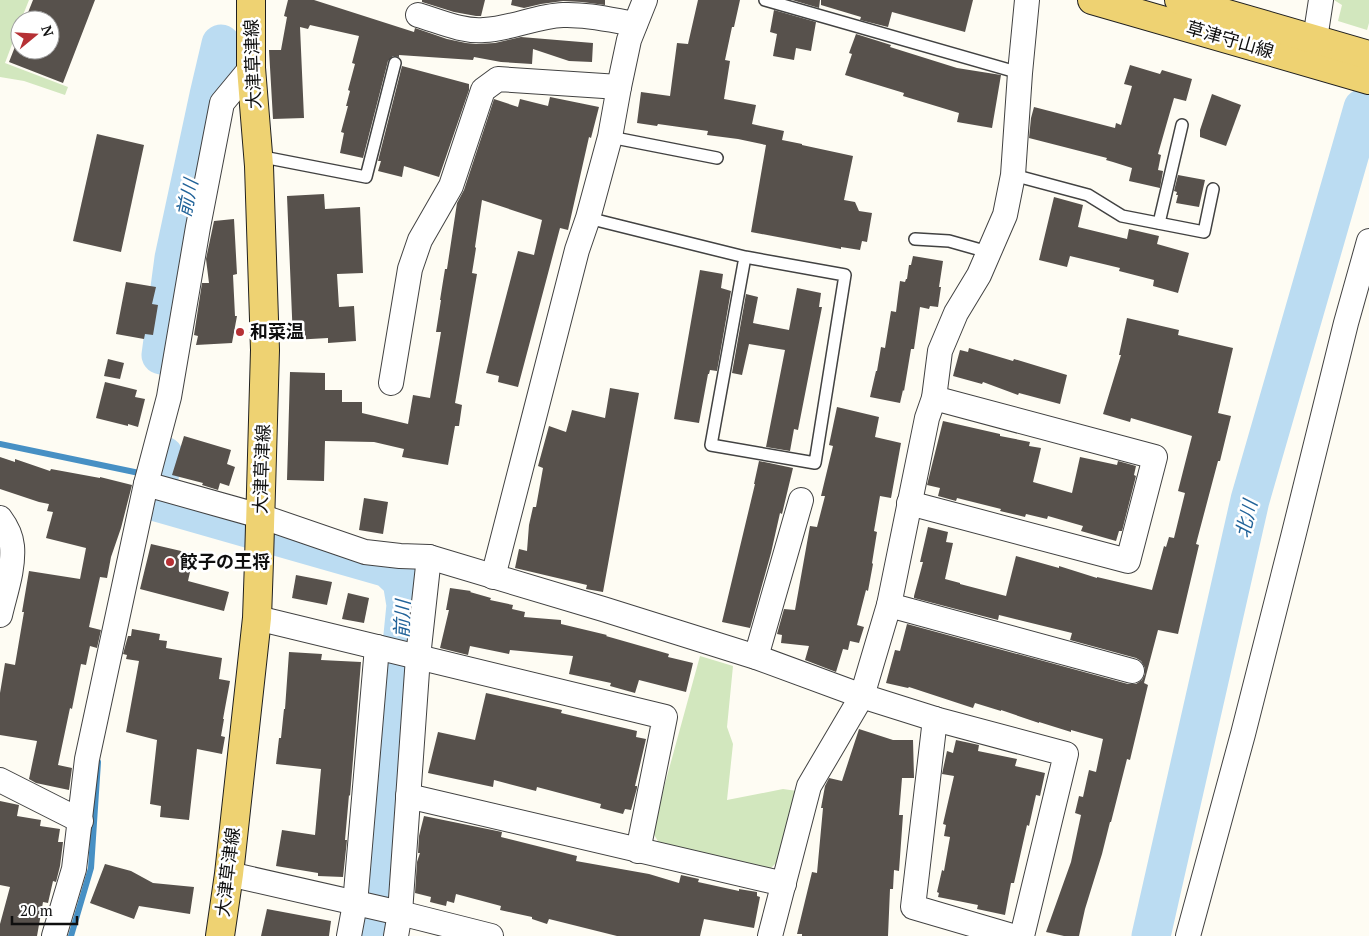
<svg xmlns="http://www.w3.org/2000/svg" width="1369" height="936" font-family="'PT Serif','Noto Sans JP',serif">
<style>
.green{fill:#d2e7be}
.lines{fill:none;stroke-linecap:round;stroke-linejoin:round}
.stream{stroke:#4790c4;stroke-width:6}
.river{stroke:#bbdcf2;stroke-width:39}
.building{fill:#57514c}
.lane-casing{stroke:#424242;stroke-width:14}
.street-casing{stroke:#424242;stroke-width:26}
.primary-casing{stroke:#202020;stroke-width:30}
.lane{stroke:#fff;stroke-width:11}
.street{stroke:#fff;stroke-width:24}
.primary{stroke:#eed272;stroke-width:28}
.poi-dot{fill:#b63135;stroke:#fff;stroke-width:2}
.labels{text-anchor:middle;stroke-width:5;stroke-linejoin:round;paint-order:stroke}
.street-label{font-size:18px;fill:#0f0f0f;stroke:#fff}
.poi-label{font-size:18px;font-weight:bold;fill:#0f0f0f;stroke:#fff;text-anchor:start}
.water-label{font-size:19px;font-style:italic;fill:#216399;stroke:#fff}
</style>
<rect width="100%" height="100%" fill="#fefcf3"/>
<g class="green">
<path d="M0,0H29L21,20H20V23L5,63L68,87L65,95L24,81L0,77Z"/>
<path d="M1334,0H1369V23L1367,30L1338,21L1342,5Z"/>
<path d="M700,656L733,666L727,727L733,744L727,800L783,789L797,791L792,804L778,861L770,869L659,843L652,831Z"/>
</g>
<g class="lines">
<g class="stream">
<path d="M0,444L144,474"/>
<path d="M71,936L91,868L98,762"/>
</g>
<g class="river">
<path d="M161,355L174,258L209,95L221,44"/>
<path d="M164,456L153,501L388,568L402,581L406,605L373,936"/>
<path d="M1151,936L1250,500L1363,108"/>
</g>
</g>
<g class="building">
<path d="M33,0H95L63,83L9,62L20,34V50H50V20H25Z"/>
<path d="M288,0H314L414,32L415,28L447,39L466,43L476,44L495,43L521,37L593,43L592,62L569,61L533,49L532,64L501,62L474,57L473,60L399,55V57L393,56L388,61L363,158L340,153L344,133L341,132L348,106H346L350,91L348,90L355,64L352,63L359,36L310,25L308,29L300,27L304,118L273,119L269,50H281L287,17L284,16Z"/>
<path d="M422,0H485L481,16H476L454,12L422,2Z"/>
<path d="M512,0H605V5L582,2L563,1L541,4L524,8L511,5Z"/>
<path d="M698,0H740L734,27H732L725,60L730,61L724,99L756,105L752,124L784,131L782,140L802,144V145L853,156L844,200L855,202L859,211L872,213L867,242L862,241L860,250L841,247V249L751,232L766,145L738,139L707,135L708,131L658,124L657,126L637,123L641,92L670,96L677,43L688,44Z"/>
<path d="M792,0H820L819,8Z"/>
<path d="M821,0H973L965,32L892,12L888,27L860,20L861,17L821,5Z"/>
<path d="M774,10L816,22L811,51L796,48L794,60L773,56L777,34L770,32Z"/>
<path d="M856,34L891,45L890,47L957,68L1001,75L992,128L957,122L959,113L903,96L904,93L845,75L852,54L849,53Z"/>
<path d="M1130,65L1160,74L1162,70L1192,79L1186,101L1174,98L1158,154L1161,155L1158,170L1163,171L1160,188L1129,181L1132,168L1113,162L1106,160L1107,158L1029,138L1031,118L1034,107L1115,128L1116,123L1121,125L1132,86L1124,84Z"/>
<path d="M402,66L469,84V90L439,177L404,166L402,177L378,171L381,161H378Z"/>
<path d="M1212,94L1241,105L1226,146L1200,137V130Z"/>
<path d="M550,97L599,107L591,138L589,137L568,230L560,228L518,387L498,382L499,376L486,373L518,251L534,255L542,220L482,200L475,247L476,248L472,273L477,274L455,403L462,405L459,426H455L448,465L402,457L404,449L374,442L325,441L324,481L287,480L290,372L325,373V390H342V402H362V413L408,424L413,395L430,398L441,332H436L441,300H440L445,269H447L457,203L464,190L494,99L518,107L520,99L548,106Z"/>
<path d="M97,134L144,145L121,252L73,241Z"/>
<path d="M1178,175L1205,180L1199,207L1176,203L1178,195H1176L1177,192L1174,191Z"/>
<path d="M324,194L325,209L360,207L363,273L337,274L339,307L354,306L356,341L328,343V338L293,340L287,196Z"/>
<path d="M1054,197L1083,205L1078,227L1127,239L1129,229L1159,236L1157,244L1189,253L1178,293L1153,286L1154,280L1119,271L1120,268L1070,256L1067,267L1039,260Z"/>
<path d="M234,219L237,274L233,275L235,316H237L232,343L196,345L198,336L194,335L202,283H209L206,259L214,221Z"/>
<path d="M913,256L943,261L939,287H941L938,307L930,306L929,309L920,307L914,349H911L904,391L903,390L900,403L870,397L876,371H877L881,347L885,348L891,311L896,312L900,281L905,282L906,279H907L909,265H911Z"/>
<path d="M700,270L723,274L721,288L731,291L717,371L710,370L709,374H708L699,423L674,419Z"/>
<path d="M126,282L156,287L152,304L158,305L153,335L145,334L144,339L116,334Z"/>
<path d="M797,288L821,293L819,307H822L798,430L794,429L790,451L766,447L785,350L749,344L742,375L732,373L746,294L758,297L753,323L789,330Z"/>
<path d="M1127,318L1179,330L1178,335L1233,348L1218,413L1231,416L1220,461H1218L1196,544L1199,545L1178,634L1158,630L1144,683L1148,685L1130,760L1127,759L1111,822H1110L1102,854L1085,909L1079,936H1064L1046,932L1071,862L1081,815L1075,813L1079,796L1083,797L1089,770L1096,772L1103,739L1071,730V732L1039,722V723L1001,710V711L975,703L973,708L909,687L908,688L886,683L895,650L900,651L907,624L1128,684H1136L1142,680L1145,674V668L1141,661L1136,658L1070,640L1072,633L999,615L998,620L914,598V596L923,562H920L928,527L948,532L946,542L953,543L945,579L960,583V584L1006,596L1016,556L1059,568V566L1097,578V577L1152,590L1164,546L1166,547L1169,537L1174,538L1185,493L1178,491L1192,436L1131,418L1130,422L1103,414L1121,355H1119Z"/>
<path d="M969,348L1013,361L1014,359L1067,375L1060,404L1019,393L1018,395L983,382L982,384L953,376L960,350L968,352Z"/>
<path d="M108,359L124,363L120,379L104,376Z"/>
<path d="M105,382L137,390L135,397L145,399L138,427L128,424V426L96,418Z"/>
<path d="M610,388L639,393L603,592L586,589L587,585L515,568L519,549L527,551L529,525L533,507H536L543,468L538,466L549,426L566,432L572,410L605,418Z"/>
<path d="M837,407L879,417L875,437L901,443L891,498L880,496L874,531L877,532L872,563L873,564L868,591L866,590L857,625L864,627L859,643L850,641L848,650L843,649L836,672L805,660L809,646L781,643L782,635L777,634L784,609L795,610L810,526L817,527L825,496H821L833,446L829,445Z"/>
<path d="M943,421L1000,434V436L1030,442L1029,446L1041,448L1033,482L1072,493L1080,457L1117,465L1118,461L1136,466L1134,475L1136,476L1122,531H1119L1116,541L1081,531L1083,526L1048,516L1047,519L1026,514L1025,517L1000,511L1001,509L957,498L956,501L938,496L940,488L927,485Z"/>
<path d="M184,436L231,450L227,464L235,467L229,486L220,483L218,490L202,485L203,483L172,475Z"/>
<path d="M0,457L15,462V459L50,471L51,469L100,478V477L132,485L121,528L111,557L107,578L100,577L89,627L101,630L97,648L90,646L86,665L81,664L72,709L70,708L58,765L72,768L69,790L36,783L29,779L37,741L0,735V693L5,663L15,665L24,612H22L29,571L80,579L86,548L46,538L53,512L47,511L49,504L39,502L0,489Z"/>
<path d="M759,461L793,468L782,514L780,513L771,553L750,628L722,622L755,484H754Z"/>
<path d="M364,498L388,502L383,534L359,530Z"/>
<path d="M151,544L194,554L188,581L229,592L224,611L140,589Z"/>
<path d="M296,575L332,582L327,605L292,598Z"/>
<path d="M450,588L471,591L470,592L491,598L490,600L513,605L512,609L525,612L524,617L561,620V624L607,635L606,636L669,654L668,657L693,663L686,692L639,680L635,693L610,686L611,683L569,674L573,656L510,650L509,654L470,646L468,655L440,648L449,610H446Z"/>
<path d="M348,593L369,598L364,623L342,619Z"/>
<path d="M132,629L160,634L159,640L167,641L166,648L222,658L219,679L230,681L223,719H224L221,736L225,737L222,754L197,749L189,820L160,817L161,806L150,804L157,740L126,732L139,661L126,659L127,655L123,654L128,636H131Z"/>
<path d="M289,652L322,654L321,660L361,662L350,796L349,795L345,840H347L343,877L318,876V873L276,866L282,830L315,835L321,769L276,764L279,738H281L284,709H285Z"/>
<path d="M486,693L562,710L561,713L637,731L636,737L646,739L635,786H637V788L631,810L625,809L623,814L600,808L601,804L537,787L536,791L494,780L493,787L428,773L438,732L475,740Z"/>
<path d="M859,729L893,740H913L914,778H902L899,815H903L899,871L894,870L893,889H890L888,936H802V934H797L812,872L817,873L823,808H821L825,786L829,778L842,781Z"/>
<path d="M956,740L979,745L978,751L1017,759L1015,766L1045,773L1040,796L1036,795L1029,826L1027,825L1014,883H1011L1005,915L977,909L978,905L938,897L939,893L937,892L942,870L944,871L950,837L944,836L946,825L943,824L954,776L942,774L947,751L953,753Z"/>
<path d="M0,801L19,805L17,816L41,820L40,826L60,829L58,842H63L60,866L56,882L53,881L48,903L43,902L37,936H0V924L10,887L0,885Z"/>
<path d="M424,816L502,832L501,837L577,856L576,861L649,874L679,883L681,875L699,879L698,882L739,891V889L757,892V896L760,897L754,928L704,919L700,936H617L549,919L547,924L532,919V917L500,910L501,906L456,894L454,903L447,901L446,906L430,902L431,897L415,893L417,862L420,853H418L419,836Z"/>
<path d="M105,864L131,871L153,883L194,887L190,914L139,906L134,919L90,903Z"/>
<path d="M267,909L331,921L329,936H261Z"/>
</g>
<g class="lines">
<defs>
<g id="lane">
<path d="M765,0L1020,73"/>
<path d="M610,137L717,158"/>
<path d="M258,156L366,177L395,63"/>
<path d="M1013,175L1088,195L1122,216L1204,232L1213,189"/>
<path d="M588,218L745,257L845,275L815,463L711,445L745,257"/>
<path d="M1159,223L1182,125"/>
<path d="M915,239L949,241L988,252"/>
</g>
<g id="street">
<path d="M418,15C439,21 462,32 484,30C511,29 536,16 563,15C587,14 611,20 635,24"/>
<path d="M1315,39L1321,0"/>
<path d="M391,383L410,269L420,240L451,186L483,90L498,79L619,87"/>
<path d="M146,484L260,516L365,552L400,556L429,557L603,609L756,657L862,696L935,719L1066,754L1022,936"/>
<path d="M909,503L1128,561L1155,457L934,398"/>
<path d="M0,518C6,526 11,535 12,546C14,569 5,593 0,615"/>
<path d="M493,577L577,250L588,218L610,137L619,87L629,40L645,0"/>
<path d="M889,605L1132,671"/>
<path d="M257,618L665,717L638,851"/>
<path d="M756,657L801,500"/>
<path d="M935,719L913,907L1012,936"/>
<path d="M0,780L81,821"/>
<path d="M408,796L784,884"/>
<path d="M229,874L400,913L491,936"/>
<path d="M54,936L74,869L87,759L146,484L169,397L198,227L222,103L251,68"/>
<path d="M349,936L355,904L377,647"/>
<path d="M396,936L400,913L418,657L429,557"/>
<path d="M770,936L809,786L862,696L889,605L927,418L934,398L940,351L956,313L979,275L1005,215L1013,175L1020,73L1027,0"/>
<path d="M1188,936L1243,734L1293,537L1346,323L1369,241"/>
</g>
<g id="primary">
<path d="M1092,0L1369,80"/>
<path d="M1179,0L1369,55"/>
<path d="M220,936L229,874L257,618L259,561L265,350L259,166L251,68V0"/>
</g>
</defs>
<use href="#lane" class="lane-casing"/>
<use href="#street" class="street-casing"/>
<use href="#primary" class="primary-casing"/>
<use href="#lane" class="lane"/>
<use href="#street" class="street"/>
<use href="#primary" class="primary"/>
</g>
<g class="poi-dot">
<circle cx="240" cy="332" r="5"/>
<circle cx="170" cy="562" r="5"/>
</g>
<g class="labels">
<g class="street-label">
<text transform="translate(1230 40) rotate(16)" y="6">草津守山線</text>
<text transform="translate(253 64) rotate(-92)" y="6">大津草津線</text>
<text transform="translate(262 469) rotate(-88)" y="6">大津草津線</text>
<text transform="translate(228 872) rotate(-83)" y="6">大津草津線</text>
</g>
<g class="poi-label">
<text x="250" y="338">和菜温</text>
<text x="180" y="568">餃子の王将</text>
</g>
<g class="water-label">
<text transform="translate(187 198) rotate(-78)" y="7">前川</text>
<text transform="translate(1246 519) rotate(-77)" y="7">北川</text>
<text transform="translate(402 619) rotate(-88)" y="7">前川</text>
</g>
</g>
<g transform="translate(35 35) rotate(72)"><circle r="24" fill="#ffffff" stroke="#9f9f9f"/>
<path d="M0-4L9 19L0 12L-9 19Z" fill="#b63135"/>
<text y="-8" font-size="14" font-weight="bold" text-anchor="middle" fill="#0f0f0f">N</text>
</g>
<path d="M12 916v8h65v-8" fill="none" stroke="#0f0f0f" stroke-width="2.5"/>
<text x="20" y="916" font-size="15" fill="#0f0f0f" stroke="#ffffff" stroke-width="4" paint-order="stroke">20 m</text>
</svg>
